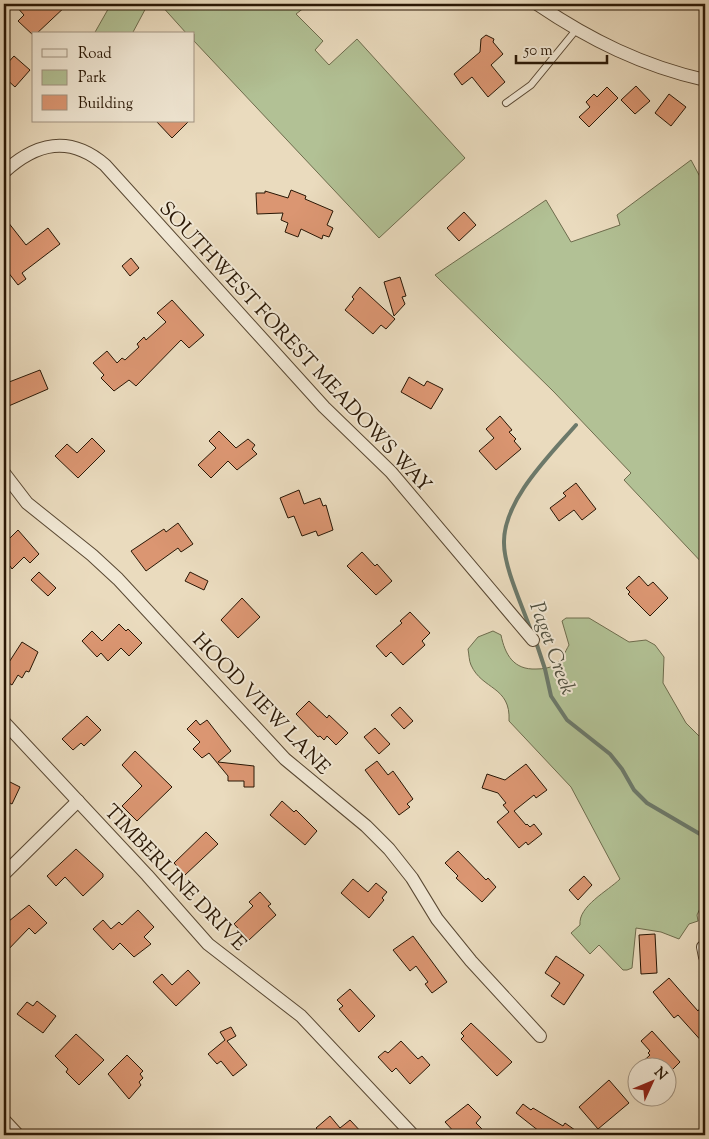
<svg xmlns="http://www.w3.org/2000/svg" width="709" height="1139" font-family="'Sorts Mill Goudy',serif">
<style>
.green{fill:#b2c195;stroke:#6e6c4d}
.lines{fill:none;stroke-linecap:round;stroke-linejoin:round}
.stream{stroke:#6c796a;stroke-width:4}
.building{fill:#db9672;stroke:#291705}
.lane-casing{stroke:#594833;stroke-width:8}
.street-casing{stroke:#594833;stroke-width:14}
.lane{stroke:#f1e8d5;stroke-width:6}
.street{stroke:#f1e8d5;stroke-width:12}
.labels{text-anchor:middle;stroke-width:4;stroke-linejoin:round;paint-order:stroke}
.street-label{font-size:20px;fill:#291705;stroke:#f1e8d5}
.water-label{font-size:21px;font-style:italic;fill:#505040;stroke:#f1e8d5}
</style>
<rect width="100%" height="100%" fill="#eadbbe"/>
<filter id="stains"><feTurbulence type="fractalNoise" baseFrequency=".004" numOctaves="4"/><feColorMatrix values="0 0 0 0 .2 0 0 0 0 .09 0 0 0 0 .02 0 0 0 .5 -.17"/></filter>
<radialGradient id="worn" r=".72"><stop offset=".6" stop-color="#630" stop-opacity="0"/><stop offset="1" stop-color="#630" stop-opacity=".3"/></radialGradient>
<g class="green">
<path d="M111,4H148L132,34H94Z"/>
<path d="M160,4H309L296,14L323,41L315,50L329,65L357,39L465,158L379,238L194,41V34H187Z"/>
<path d="M691,160L705,186V566L624,480L631,473L554,392L435,275L546,200L571,242L620,225L617,215Z"/>
<path d="M566,618H589L629,642L646,640L655,645L664,657L663,683L686,723L705,742V898L697,915L698,921L689,924L679,939L661,932L636,928L632,968L627,970H623L599,945L590,954L571,933L580,925C578,906 608,891 620,879L571,787L509,721C511,686 482,690 471,665C469,661 469,654 468,649L478,637L493,631L501,635C505,655 514,670 536,669C543,669 550,668 555,665C562,660 565,652 569,645L562,621Z"/>
</g>
<g class="lines">
<g class="stream">
<path d="M531,631C523,607 504,568 504,543C503,501 549,456 576,425"/>
<path d="M536,642L545,669L551,696L567,720L610,754L622,769L634,790L647,803L705,837"/>
</g>
</g>
<g class="building">
<path d="M14,4H68L34,36L18,21L24,15Z"/>
<path d="M486,35L494,39L493,42L503,54L491,65L505,82L488,97L472,77L462,85L454,74L480,52L481,39Z"/>
<path d="M14,56L30,70L15,87L4,77V67Z"/>
<path d="M636,86L650,101L635,114L621,100Z"/>
<path d="M607,87L618,98L589,127L579,117L590,107L586,102L594,94L597,97Z"/>
<path d="M669,94L686,107L671,126L655,113Z"/>
<path d="M156,121H189L172,138Z"/>
<path d="M291,190L306,196L305,199L333,211L327,225L333,228L329,237L323,235L322,239L301,229L298,237L285,232L288,223L281,220L283,213L257,214L256,193H265V191L288,198Z"/>
<path d="M464,212L476,225L459,241L447,228Z"/>
<path d="M4,217L26,245L48,228L60,244L22,273L26,279L18,285L4,267Z"/>
<path d="M131,258L139,268L130,276L122,266Z"/>
<path d="M400,277L406,296L402,297L405,304L394,316L384,282Z"/>
<path d="M360,287L395,319L386,329L381,325L373,334L345,310L354,299L352,297Z"/>
<path d="M172,300L204,335L189,348L181,340L136,386L129,380L114,391L101,378L104,375L93,363L107,351L117,363L122,358L125,360L139,347L137,344L144,337L146,340L166,322L157,313Z"/>
<path d="M40,370L48,389L4,408V384Z"/>
<path d="M409,377L424,386L427,381L443,389L431,409L401,392Z"/>
<path d="M500,416L512,430L509,432L516,439L514,441L521,449L496,470L479,451L494,438L486,429Z"/>
<path d="M219,431L236,448L248,439L255,445L252,449L257,454L237,470L228,461L211,478L198,465L216,448L209,441Z"/>
<path d="M92,438L105,451L78,478L55,456L67,444L77,453Z"/>
<path d="M576,483L596,509L582,520L574,510L559,521L550,508L566,496L563,493Z"/>
<path d="M299,490L304,504L320,498L323,506L326,505L333,530L318,536L316,531L302,536L294,516L288,518L280,498Z"/>
<path d="M178,523L193,544L181,552L178,548L146,571L131,551L164,529L166,532Z"/>
<path d="M18,530L39,554L30,563L24,557L12,569L10,566L4,572V548L9,543L7,541Z"/>
<path d="M362,552L375,566L377,564L392,581L376,595L347,566Z"/>
<path d="M39,572L56,588L48,596L31,580Z"/>
<path d="M190,572L208,581L204,590L185,581Z"/>
<path d="M639,576L648,586L653,582L668,598L650,616L628,594L630,592L626,588Z"/>
<path d="M242,598L260,617L238,638L221,620Z"/>
<path d="M410,612L430,633L422,641L425,645L403,665L391,652L386,657L376,646L402,623L400,621Z"/>
<path d="M119,624L126,631L128,629L142,643L129,656L121,648L108,661L101,653L97,657L82,641L92,631L102,641Z"/>
<path d="M22,642L38,652L29,672L26,671L22,678L18,675L12,685L4,680V670Z"/>
<path d="M309,701L327,718L329,715L348,733L336,745L327,736L324,740L320,736L318,737L296,714Z"/>
<path d="M400,707L413,721L404,729L391,715Z"/>
<path d="M87,716L101,730L84,746L81,743L73,750L62,739Z"/>
<path d="M196,720L200,725L207,720L231,751L218,762L254,766V787H244V781H228V776L209,753L202,758L193,749L200,742L187,729Z"/>
<path d="M375,728L390,744L379,754L364,737Z"/>
<path d="M135,751L172,787L137,821L122,806L142,786L122,765Z"/>
<path d="M377,761L388,775L393,771L413,799L407,804L410,807L399,815L365,770Z"/>
<path d="M526,764L547,790L536,798L534,795L514,811L526,825L527,824L530,827L534,824L542,834L528,845L526,842L519,848L497,822L509,812L503,805L506,803L498,793L482,788L487,774L505,780Z"/>
<path d="M4,779L20,787L12,804L4,800Z"/>
<path d="M282,801L294,812L296,810L317,831L305,845L270,815Z"/>
<path d="M206,832L218,844L185,875L174,863Z"/>
<path d="M76,849L103,874V877L83,896L65,877L56,886L47,876Z"/>
<path d="M458,851L486,880L488,878L496,887L482,902L456,878L458,876L445,863Z"/>
<path d="M584,876L592,885L578,900L569,890Z"/>
<path d="M353,879L368,892L376,883L387,892L382,898L384,900L369,918L341,893Z"/>
<path d="M260,892L271,904L268,906L276,915L249,940L234,924L253,906L249,902Z"/>
<path d="M29,905L47,923L35,934L29,928L4,954V925Z"/>
<path d="M138,910L154,927L144,937L151,944L134,957L120,943L113,950L93,929L103,920L111,929L119,922L122,925Z"/>
<path d="M655,934L657,973L641,974L639,935Z"/>
<path d="M413,936L447,982L432,993L425,984L428,982L416,966L410,971L393,950Z"/>
<path d="M556,956L584,975L564,1005L551,996L560,983L545,973Z"/>
<path d="M188,970L200,983L176,1006L153,982L162,974L172,985Z"/>
<path d="M669,978L698,1011L701,1007L705,1012V1045L678,1015L674,1018L653,992Z"/>
<path d="M350,989L375,1016L359,1032L339,1009L343,1006L337,1000Z"/>
<path d="M37,1001L56,1016L43,1033L17,1014L27,1002L33,1006Z"/>
<path d="M471,1023L512,1062L497,1076L461,1039L464,1036L461,1033Z"/>
<path d="M231,1027L236,1036L227,1041L247,1065L233,1076L221,1061L217,1064L208,1054L225,1040L220,1032Z"/>
<path d="M652,1031L680,1062L672,1070L669,1066H638L650,1055L648,1053L650,1051L641,1041Z"/>
<path d="M76,1034L104,1060L79,1085L66,1072L68,1069L55,1056Z"/>
<path d="M401,1041L418,1059L422,1056L430,1065L410,1084L396,1068L392,1072L378,1057L385,1051L388,1053Z"/>
<path d="M127,1055L143,1071L140,1074L143,1078L139,1082L141,1085L129,1099L108,1074Z"/>
<path d="M609,1080L629,1103L598,1129L579,1107Z"/>
<path d="M468,1104L481,1117L476,1123L488,1135H466L462,1131L457,1135L445,1122Z"/>
<path d="M523,1104L531,1110L533,1108L563,1126L565,1123L582,1135H544L516,1113Z"/>
<path d="M330,1116L340,1128L350,1120L364,1135H323L316,1128Z"/>
</g>
<g class="lines">
<defs>
<path id="lane" d="M506,103L531,85L576,30"/>
<g id="street">
<path d="M537,4C590,40 643,66 705,80"/>
<path d="M4,172C37,142 70,135 105,165L324,407L391,472L533,640"/>
<path d="M4,473L27,503L92,555L118,579L285,759L366,826L389,849L412,878L437,919L471,961L540,1036"/>
<path d="M4,722L147,875L208,944L301,1016L413,1135"/>
<path d="M4,874L78,801"/>
<path d="M703,947L705,957"/>
<path d="M4,1120L18,1135"/>
</g>
</defs>
<use href="#lane" class="lane-casing"/>
<use href="#street" class="street-casing"/>
<use href="#lane" class="lane"/>
<use href="#street" class="street"/>
</g>
<g class="labels">
<g class="street-label">
<text transform="translate(296 346) rotate(47)" y="7">SOUTHWEST FOREST MEADOWS WAY</text>
<text transform="translate(262 703) rotate(46)" y="7">HOOD VIEW LANE</text>
<text transform="translate(176 877) rotate(46)" y="7">TIMBERLINE DRIVE</text>
</g>
<g class="water-label">
<text transform="translate(553 648) rotate(70)" y="7">Paget Creek</text>
</g>
</g>
<rect width="709" height="1139" fill="none" stroke="#eadbbe" stroke-width="20"/>
<rect x="5" y="5" width="699" height="1129" fill="none" stroke="#291705" stroke-width="2.5"/>
<rect x="10" y="10" width="689" height="1119" fill="none" stroke="#291705"/>
<rect x="32" y="32" width="162" height="90" fill="#f1e8d5" stroke="#a19482"/>
<rect x="42" y="49" width="25" height="8" fill="#f1e8d5" stroke="#a19482"/>
<text x="78" y="58" font-size="15" fill="#291705">Road</text>
<rect x="42" y="70" width="25" height="15" fill="#b2c195" stroke="#a19482"/>
<text x="78" y="82" font-size="15" fill="#291705">Park</text>
<rect x="42" y="95" width="25" height="15" fill="#db9672" stroke="#a19482"/>
<text x="78" y="108" font-size="15" fill="#291705">Building</text>
<g transform="translate(652 1082) rotate(46)"><circle r="24" fill="#f1e8d5" stroke="#a19482"/>
<path d="M0-4L9 19L0 12L-9 19Z" fill="#8f2418"/>
<text y="-8" font-size="14" font-weight="bold" text-anchor="middle" fill="#291705">N</text>
</g>
<path d="M516 55v8h91v-8" fill="none" stroke="#291705" stroke-width="2.5"/>
<text x="524" y="55" font-size="15" fill="#291705" stroke="#f1e8d5" stroke-width="4" paint-order="stroke">50 m</text>
<rect width="100%" height="100%" filter="url(#stains)"/>
<rect width="100%" height="100%" fill="url(#worn)"/>
</svg>
